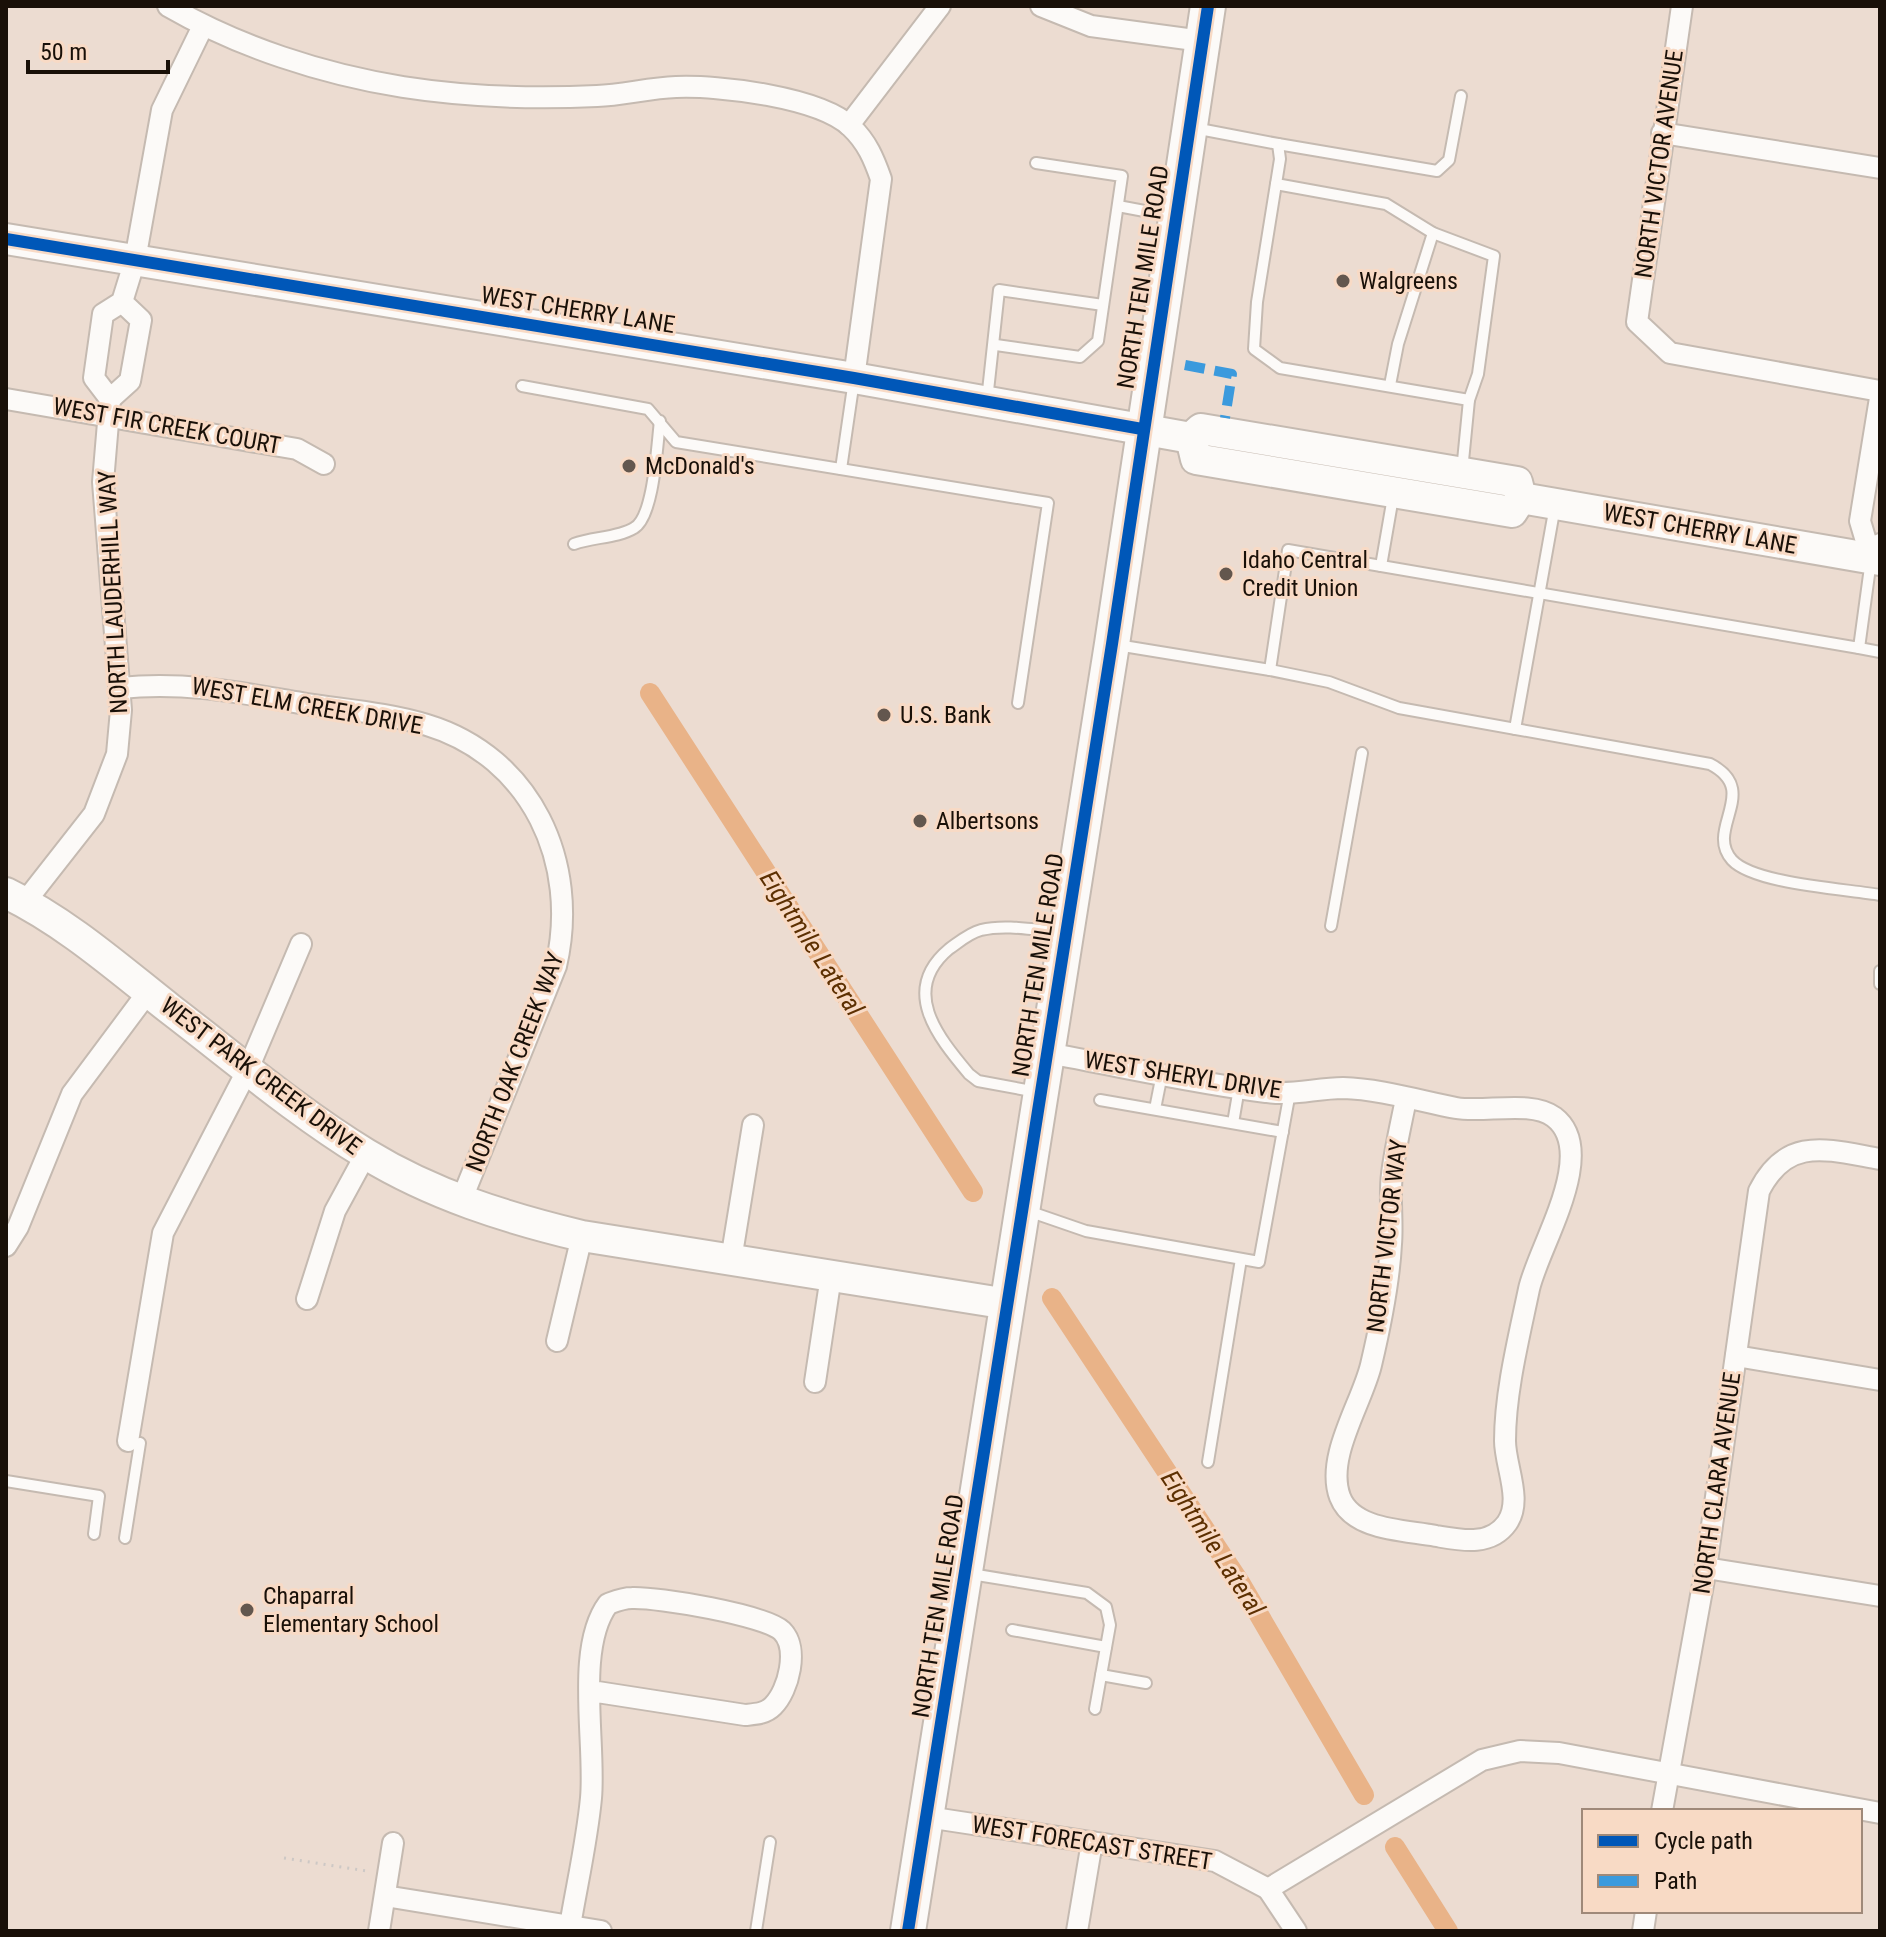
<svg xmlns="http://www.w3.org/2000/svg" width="1886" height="1937" font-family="'Roboto Condensed',sans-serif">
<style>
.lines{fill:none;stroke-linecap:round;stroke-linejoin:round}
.canal{stroke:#e9b388;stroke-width:20}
.lane-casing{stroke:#c5bab1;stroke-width:14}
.street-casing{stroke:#c5bab1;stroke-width:24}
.secondary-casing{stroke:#c5bab1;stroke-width:34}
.primary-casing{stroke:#c5bab1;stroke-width:38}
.path{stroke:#cdc8c5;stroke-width:3;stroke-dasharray:2 6;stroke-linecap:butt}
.lane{stroke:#fcfaf8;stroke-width:10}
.street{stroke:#fcfaf8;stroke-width:20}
.secondary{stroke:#fcfaf8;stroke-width:30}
.primary{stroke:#fcfaf8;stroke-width:34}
.quiet{stroke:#3b9add;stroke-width:10;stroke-dasharray:20 10;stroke-linecap:butt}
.cycleway-casing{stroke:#f8dac5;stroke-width:17}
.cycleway{stroke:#0057b8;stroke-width:12}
.poi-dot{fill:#63574e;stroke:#f8dac5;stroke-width:3}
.labels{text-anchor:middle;stroke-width:6;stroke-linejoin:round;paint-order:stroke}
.street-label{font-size:24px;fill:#191008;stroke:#f8dac5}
.poi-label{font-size:24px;fill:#191008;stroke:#f8dac5;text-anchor:start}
.water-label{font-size:26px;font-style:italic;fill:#5d3002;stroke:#f8dac5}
</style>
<rect width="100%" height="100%" fill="#ecdcd1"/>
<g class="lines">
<g class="canal">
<path d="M650,693L973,1192"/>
<path d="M1052,1298L1241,1584L1364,1795"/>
<path d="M1395,1847L1448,1931"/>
</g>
<defs>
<g id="lane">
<path d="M1194,128L1278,144L1280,159L1257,302L1254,349L1280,368L1469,400L1462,471"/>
<path d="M1278,144L1437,171L1449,160L1461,96"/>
<path d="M1276,184L1386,204L1433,233L1494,256L1478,374L1469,400"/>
<path d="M1118,206L1171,216"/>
<path d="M996,345L1080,357L1098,341L1122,176L1036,163"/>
<path d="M1390,385L1398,344L1433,233"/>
<path d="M522,386L648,409L676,442L1048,503L1018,703"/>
<path d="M987,400L999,290L1103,305"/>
<path d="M841,469L854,380"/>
<path d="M574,544C592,537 618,538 634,528C654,517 657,444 660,421"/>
<path d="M1381,566L1393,497"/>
<path d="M1117,645L1270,670L1288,550L1859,648L1871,560"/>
<path d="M1859,648L1880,652"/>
<path d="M1270,670L1329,682L1399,708L1710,764C1762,791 1704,829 1732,860C1754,884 1846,889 1880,895"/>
<path d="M1515,729L1555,506"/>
<path d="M1331,926L1362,753"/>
<path d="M1880,971V984"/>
<path d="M1037,1092L978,1081L969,1074C937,1036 900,990 949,949C959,942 969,933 981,930C1005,924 1035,930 1060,932"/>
<path d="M1100,1100L1283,1132"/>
<path d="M1155,1109L1162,1074"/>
<path d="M1233,1123L1239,1088"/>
<path d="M1028,1211L1086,1231L1259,1262L1290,1092"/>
<path d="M1208,1462L1241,1259"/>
<path d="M6,1481L99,1496L94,1534"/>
<path d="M125,1538L140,1443"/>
<path d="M971,1574L1087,1593L1106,1607L1110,1625L1095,1709"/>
<path d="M1012,1630L1106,1647"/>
<path d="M1101,1675L1146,1683"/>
<path d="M756,1931L770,1842"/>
</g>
<g id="street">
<path d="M168,6C239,47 322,74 403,87C467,97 532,99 597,96C623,95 649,88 676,87C718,85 820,97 851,127C867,142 874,159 881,179L854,378"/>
<path d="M1041,6L1091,26L1202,41"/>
<path d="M1682,6L1637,322L1670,353L1880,391"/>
<path d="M849,125L940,6"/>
<path d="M1662,133L1880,168"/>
<path d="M122,302L141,320L130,381L110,399L94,378L103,314L122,302L135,260L162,110L203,26"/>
<path d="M1880,398L1860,521L1871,558L1880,544"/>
<path d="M6,399L297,449L324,464"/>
<path d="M120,688C186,681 242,693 307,704C346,710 388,713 427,725C532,757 580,863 556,966L461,1201"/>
<path d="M25,902L94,814L117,754L121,710L103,482L110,399"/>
<path d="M1047,1053C1120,1066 1193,1083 1266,1092C1291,1096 1317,1088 1343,1088C1380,1089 1420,1101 1456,1108C1484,1113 1532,1100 1554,1117C1600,1152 1538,1247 1529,1289C1519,1337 1505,1392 1505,1441C1505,1466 1523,1500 1507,1523C1490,1547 1460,1540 1436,1536C1406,1530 1353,1531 1340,1497C1325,1457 1362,1403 1371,1365C1380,1327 1389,1283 1391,1244C1393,1221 1389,1197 1392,1174C1395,1149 1401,1124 1406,1099"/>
<path d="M6,1246L18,1227L72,1094L148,992"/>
<path d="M731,1260L753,1125"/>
<path d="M307,1299L335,1211L366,1154"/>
<path d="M557,1341L582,1236"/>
<path d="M1736,1356L1880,1380"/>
<path d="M815,1382L831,1276"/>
<path d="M128,1441L163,1233L248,1069L301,944"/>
<path d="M1706,1568L1880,1596"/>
<path d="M1662,1811L1706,1568L1759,1191C1787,1135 1828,1150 1880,1159"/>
<path d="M927,1817L1215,1861L1268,1889L1482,1760L1520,1751L1559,1753L1880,1813"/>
<path d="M1268,1889L1296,1931"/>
<path d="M385,1896L601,1931"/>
<path d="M570,1926C577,1884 587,1841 591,1798C596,1743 575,1648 608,1604C616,1601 623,1598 632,1598C658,1597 765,1615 782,1631C799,1648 789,1690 773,1706C765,1714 755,1714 745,1715L591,1691"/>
<path d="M379,1931L393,1843"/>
<path d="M1077,1931L1092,1842"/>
<path d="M1643,1931L1646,1911"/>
</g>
<g id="secondary">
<path d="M6,239L854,378L1191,438"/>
<path d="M1201,429L1517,482L1521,498L1512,512L1196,459L1191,438Z"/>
<path d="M1521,498L1880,560"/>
<path d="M6,893C66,922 118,968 170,1009C234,1058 297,1112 366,1154C433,1195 507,1218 582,1236L1008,1304"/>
</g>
<path id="primary" d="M908,1931L1112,644L1208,6"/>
</defs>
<use href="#lane" class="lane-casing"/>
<use href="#street" class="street-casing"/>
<use href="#secondary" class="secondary-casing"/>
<use href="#primary" class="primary-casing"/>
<path class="path" d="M284,1858L367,1871"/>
<use href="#lane" class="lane"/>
<use href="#street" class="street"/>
<use href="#secondary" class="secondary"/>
<use href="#primary" class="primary"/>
<path class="quiet" d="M1185,365L1232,374L1225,418"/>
<defs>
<g id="cycleway">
<path d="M6,239L854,378L1142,429"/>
<path d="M908,1931L1112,644L1208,6"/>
</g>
</defs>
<use href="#cycleway" class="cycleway-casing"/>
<use href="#cycleway" class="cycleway"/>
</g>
<g class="poi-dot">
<circle cx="1343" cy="281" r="8"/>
<circle cx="629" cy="466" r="8"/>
<circle cx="1226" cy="574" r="8"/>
<circle cx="884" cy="715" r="8"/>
<circle cx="920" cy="821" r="8"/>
<circle cx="247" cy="1610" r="8"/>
</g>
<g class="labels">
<g class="street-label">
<text transform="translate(1659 164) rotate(-82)" y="8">NORTH VICTOR AVENUE</text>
<text transform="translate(1143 277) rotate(-81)" y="8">NORTH TEN MILE ROAD</text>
<text transform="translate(578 310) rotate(9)" y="8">WEST CHERRY LANE</text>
<text transform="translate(167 426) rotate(10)" y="8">WEST FIR CREEK COURT</text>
<text transform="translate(1700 529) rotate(10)" y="8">WEST CHERRY LANE</text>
<text transform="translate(113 592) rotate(-93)" y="8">NORTH LAUDERHILL WAY</text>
<text transform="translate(307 706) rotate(10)" y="8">WEST ELM CREEK DRIVE</text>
<text transform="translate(1038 965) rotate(-81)" y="8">NORTH TEN MILE ROAD</text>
<text transform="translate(515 1062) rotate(-69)" y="8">NORTH OAK CREEK WAY</text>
<text transform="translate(1183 1075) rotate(9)" y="8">WEST SHERYL DRIVE</text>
<text transform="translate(261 1076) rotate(37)" y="8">WEST PARK CREEK DRIVE</text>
<text transform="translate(1387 1236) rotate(-83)" y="8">NORTH VICTOR WAY</text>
<text transform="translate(1717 1483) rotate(-82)" y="8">NORTH CLARA AVENUE</text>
<text transform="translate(938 1606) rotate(-81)" y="8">NORTH TEN MILE ROAD</text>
<text transform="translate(1092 1843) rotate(9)" y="8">WEST FORECAST STREET</text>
</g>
<g class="poi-label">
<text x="1359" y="289">Walgreens</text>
<text x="645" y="474">McDonald's</text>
<text x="1242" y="568">Idaho Central<tspan x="1242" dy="28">Credit Union</tspan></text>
<text x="900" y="723">U.S. Bank</text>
<text x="936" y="829">Albertsons</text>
<text x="263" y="1604">Chaparral<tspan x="263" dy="28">Elementary School</tspan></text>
</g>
<g class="water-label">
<text transform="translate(812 943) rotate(57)" y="9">Eightmile Lateral</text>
<text transform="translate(1213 1543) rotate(57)" y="9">Eightmile Lateral</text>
</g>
</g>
<rect width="1886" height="1937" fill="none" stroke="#191008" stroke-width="16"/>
<rect x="1582" y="1809" width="280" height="104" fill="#f8dac5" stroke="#9f8979" stroke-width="2"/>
<rect x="1598" y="1835" width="40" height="12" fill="#0057b8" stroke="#9f8979" stroke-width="2"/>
<text x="1654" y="1849" font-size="24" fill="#191008">Cycle path</text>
<rect x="1598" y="1875" width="40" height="12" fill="#3b9add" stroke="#9f8979" stroke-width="2"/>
<text x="1654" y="1889" font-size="24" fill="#191008">Path</text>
<path d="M28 60v12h140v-12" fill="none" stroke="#191008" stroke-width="4"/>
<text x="40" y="60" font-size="24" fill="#191008" stroke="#f8dac5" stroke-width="6" paint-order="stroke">50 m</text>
</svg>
